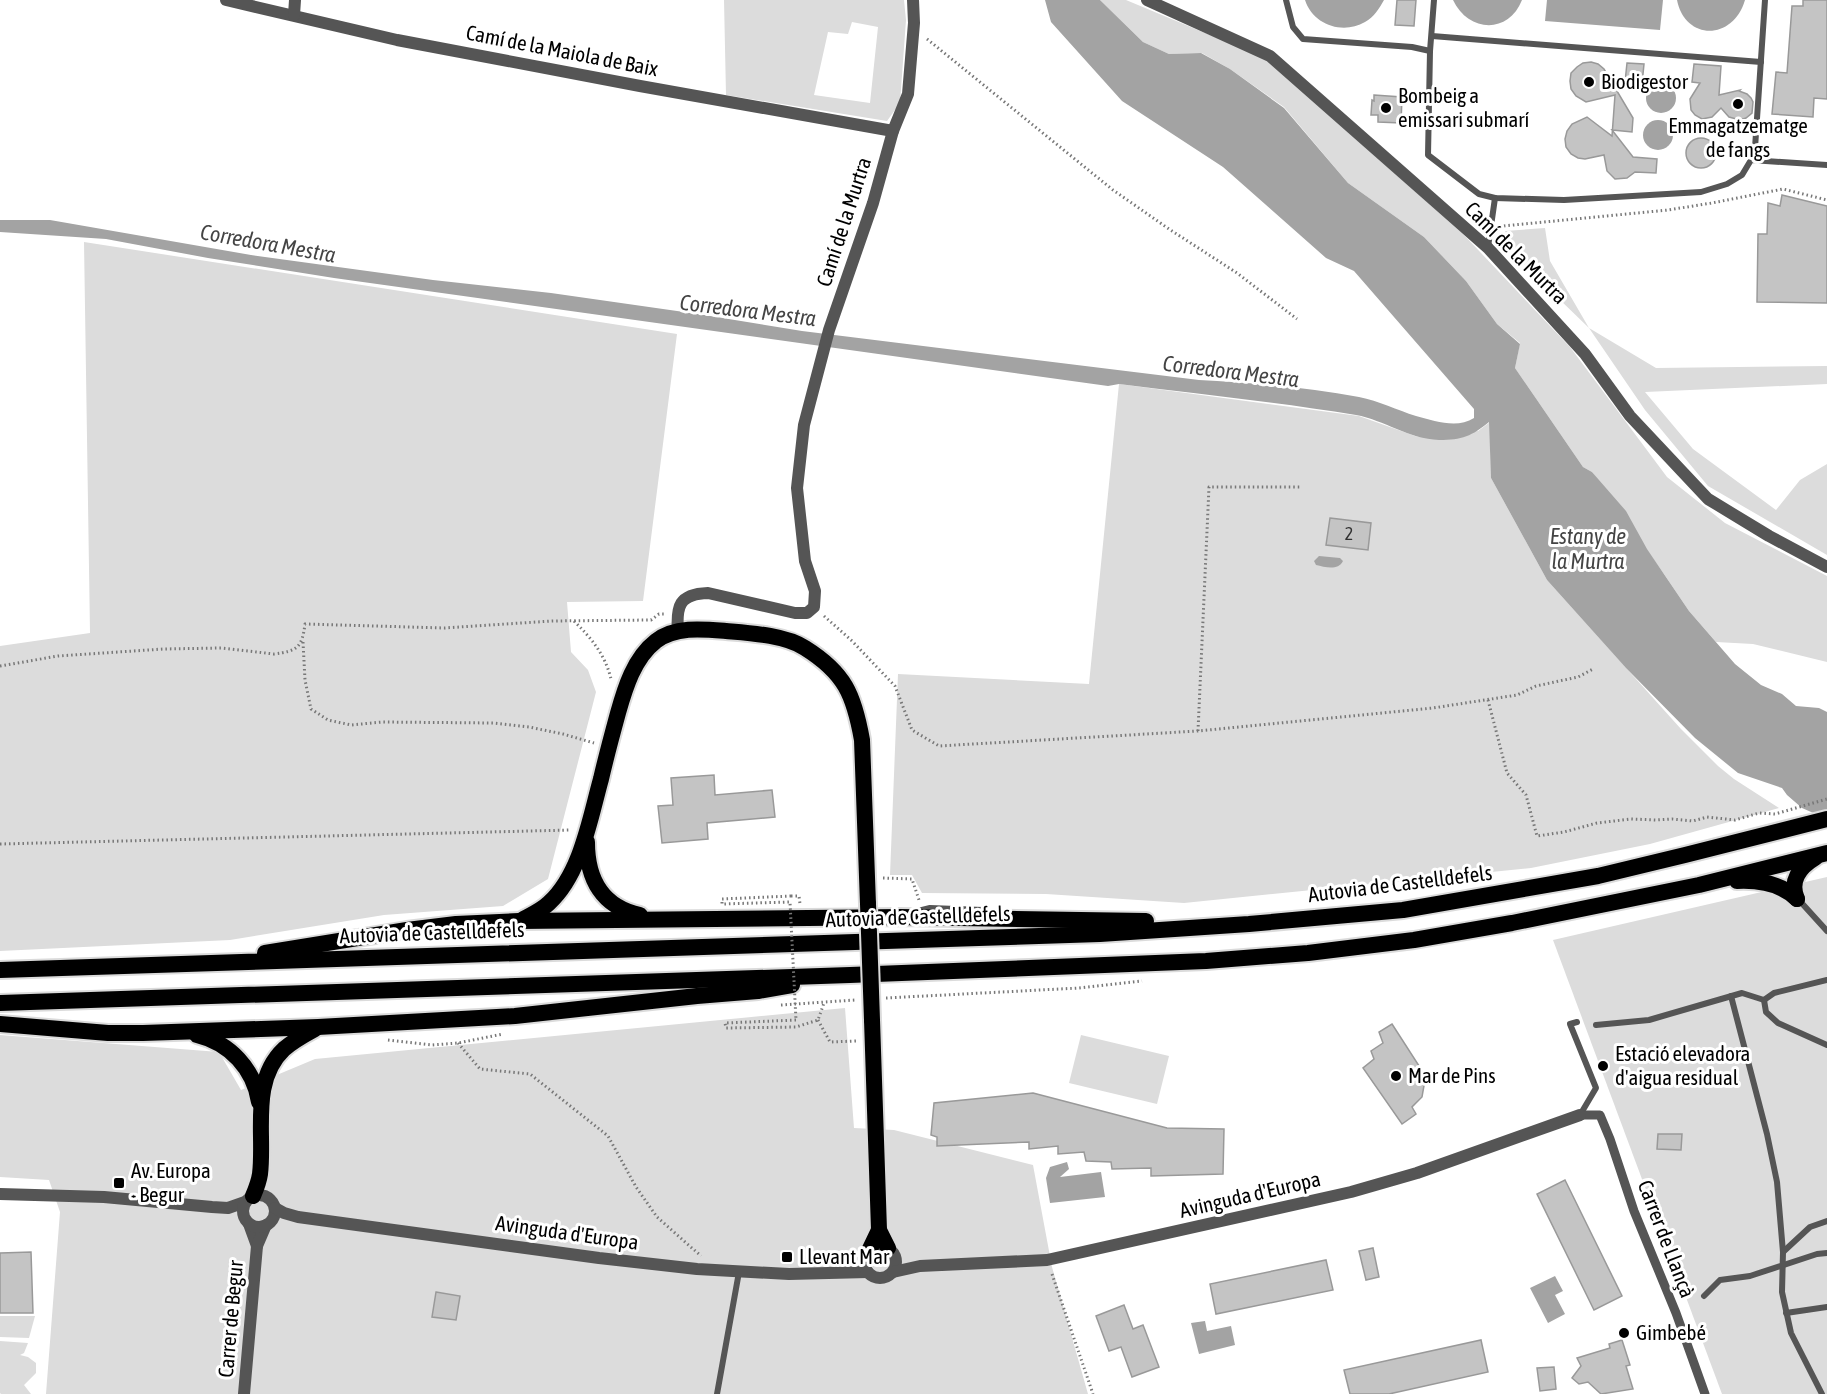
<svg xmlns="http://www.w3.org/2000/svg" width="1827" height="1394" font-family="'Asap Condensed',sans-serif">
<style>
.green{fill:#dcdcdc;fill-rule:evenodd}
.water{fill:#a3a3a3}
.building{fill:#c4c4c4;stroke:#999;stroke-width:1.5}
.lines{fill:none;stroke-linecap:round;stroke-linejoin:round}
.trunk-casing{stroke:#dbdbdb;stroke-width:20}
.path{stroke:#777;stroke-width:3;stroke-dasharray:1.5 3;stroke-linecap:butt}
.service{stroke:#555;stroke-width:6}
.pedestrian{stroke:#555;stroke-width:9}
.minor{stroke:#555;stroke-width:12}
.tertiary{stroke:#555;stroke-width:12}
.trunk{stroke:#000;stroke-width:16}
.trunk-bridge-casing{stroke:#dbdbdb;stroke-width:20;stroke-linecap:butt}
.path-bridge{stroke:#777;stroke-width:3;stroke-dasharray:1.5 3;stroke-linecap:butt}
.trunk-bridge{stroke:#000;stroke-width:16}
.poi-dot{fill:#000;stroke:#fff;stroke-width:2}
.labels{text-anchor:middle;stroke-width:6;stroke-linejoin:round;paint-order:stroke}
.number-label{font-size:18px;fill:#313131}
.street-label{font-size:21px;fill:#000;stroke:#fff}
.poi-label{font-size:21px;fill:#000;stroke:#fff;text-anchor:start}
.water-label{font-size:22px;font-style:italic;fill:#444;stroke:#fff}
</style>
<rect width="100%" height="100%" fill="#fff"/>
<g class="green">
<path d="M724,0H904L906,20L900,103L887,121L726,95ZM852,22L878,27L870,103L814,95L828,32L848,34Z"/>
<path d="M1100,0H1126L1265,58L1464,235L1570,347L1667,477L1725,523L1827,576V662L1753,644L1716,642L1689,611L1664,574L1592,472L1583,467L1515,368L1520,343L1497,324L1466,281L1424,237L1348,183L1284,107L1230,69L1202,53L1169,54L1143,42Z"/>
<path d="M1545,228L1550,261L1589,328L1656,368L1827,366V384L1645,392L1693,449L1776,510L1800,480L1827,464V555L1708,486L1645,410L1589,328L1520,261L1505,231Z"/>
<path d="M84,242L677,334L643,601L567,602L571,652L588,670L596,692L548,879L503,906L384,915L230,940L0,951V646L90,633Z"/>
<path d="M1119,384L1359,416L1418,437L1478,431L1490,422L1491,478L1547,580L1681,729L1718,766L1734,779L1779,808L1650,844L1531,868L1184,903L1046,894L922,893L912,875H890L898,674L1089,684Z"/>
<path d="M1827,877V1394H1722L1553,940Z"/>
<path d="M845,1008L854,1128L894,1130L1033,1165L1052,1267L1088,1394H46L60,1212L49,1180L0,1177V1035L219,1052L241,1090L315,1059Z"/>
<path d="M1081,1035L1169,1056L1157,1104L1069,1083Z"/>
<path d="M0,1316H35L29,1338L0,1337Z"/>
<path d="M0,1341L28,1343L24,1353L20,1355L28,1357L36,1363V1373L24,1385L31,1394H1L0,1393Z"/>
</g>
<g class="water">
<path d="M1045,0H1100L1143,42L1169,54L1201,53L1230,69L1284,108L1348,183L1424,237L1466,281L1497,324L1520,344L1515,368L1583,467L1592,472L1626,511L1647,549L1689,611L1735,664L1761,685L1782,694L1796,706L1819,708L1827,712V819L1802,808L1787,795L1782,788L1738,773L1695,738L1626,668L1547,580L1491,478L1489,422C1472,436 1462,440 1439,440C1409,439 1384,420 1356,415C1277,402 1198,394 1119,384L1108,386L334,278L208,258L106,239L0,232V220H50L251,255L433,280L551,293L698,314L802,331L1199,380C1252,383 1307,387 1359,397C1379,401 1397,410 1416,416C1435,421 1457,429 1474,418V409L1354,271L1326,258L1223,167L1122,101L1051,22Z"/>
<path d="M1305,0H1384C1379,9 1374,17 1365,22C1343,35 1313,25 1305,0Z"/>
<path d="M1453,0H1522C1508,35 1468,32 1453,0Z"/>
<path d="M1547,0H1663L1660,30L1545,21Z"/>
<path d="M1677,0H1745C1733,41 1685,41 1677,0Z"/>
<circle cx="1661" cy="98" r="15"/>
<circle cx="1658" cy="135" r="15"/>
<path d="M1319,556L1340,558L1343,561C1338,571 1325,567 1316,565L1314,561Z"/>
<path d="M1067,1162L1069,1169L1060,1177L1101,1172L1105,1197L1050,1203L1046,1178L1050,1167Z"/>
<path d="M1555,1276L1563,1291L1555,1295L1565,1314L1548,1323L1530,1288Z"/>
<path d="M1205,1321L1207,1331L1231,1326L1235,1345L1199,1354L1191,1323Z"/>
</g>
<g class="building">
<path d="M1397,0H1416L1414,26L1395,25Z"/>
<path d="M1803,0H1827V99L1814,98L1813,117L1772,114L1776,72L1787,73L1792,6H1803Z"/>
<path d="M1591,62L1598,64L1604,69L1633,118L1632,132L1612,130L1633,157L1657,159L1656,173L1635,172L1627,178L1615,179L1607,171L1604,155L1585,159L1578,158L1571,154L1566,147L1565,139L1567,131L1572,124L1587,117L1612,136L1615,95L1586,102L1576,96L1571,89L1570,81L1571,73L1577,67L1583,63Z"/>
<path d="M1627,63L1644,64L1642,84L1625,82Z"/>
<path d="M1694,64L1721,66L1719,95L1740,90L1739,91L1747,94L1751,98L1753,102L1752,113L1746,118L1740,120L1729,117L1721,108L1712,117L1702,119L1695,115L1691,110L1690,99L1700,83L1692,82Z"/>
<path d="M1374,95L1402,97L1401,123L1378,122V115H1371L1372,100L1374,101Z"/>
<circle cx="1701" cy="153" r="15"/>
<path d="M1782,195L1827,206V303L1757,302L1758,234H1767L1768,203L1780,206Z"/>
<path d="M1330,518L1371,523L1368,550L1326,545Z"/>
<path d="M714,775L715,795L772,790L775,817L707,823L708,839L662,843L658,806L673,805L671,778Z"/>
<path d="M1392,1024L1423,1072L1425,1080L1422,1097L1412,1107L1416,1114L1402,1124L1363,1068L1374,1059L1371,1051L1383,1043L1379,1032Z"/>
<path d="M1033,1093L1167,1128L1224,1129L1223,1174L1151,1176V1168L1112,1169L1111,1162L1086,1161L1084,1152L1058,1154V1146L1029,1149V1142L937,1146V1137L931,1135L934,1103Z"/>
<path d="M1658,1134H1682L1681,1150L1657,1149Z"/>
<path d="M1565,1180L1622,1296L1594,1310L1537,1194Z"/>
<path d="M1373,1248L1379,1277L1366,1280L1359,1251Z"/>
<path d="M31,1252L33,1313H0V1253Z"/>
<path d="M1326,1260L1333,1290L1216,1314L1210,1284Z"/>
<path d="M436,1292L460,1296L456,1320L432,1317Z"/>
<path d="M1124,1305L1133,1329L1143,1325L1159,1367L1132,1377L1121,1347L1109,1351L1096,1316Z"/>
<path d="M1481,1340L1488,1372L1389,1394H1350L1344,1370Z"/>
<path d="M1622,1340L1630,1365L1626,1366L1633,1389L1601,1394L1588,1382L1579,1384L1572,1378L1581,1366L1577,1358L1610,1348L1609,1344Z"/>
<path d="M1554,1367L1556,1389L1540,1391L1537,1368Z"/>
</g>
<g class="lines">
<defs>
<g id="trunk">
<path d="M587,842C587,879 602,907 640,915"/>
<path d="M1737,881C1759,880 1781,883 1797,899"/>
<path d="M1797,899C1789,881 1800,867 1815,858"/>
<path d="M522,920C531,915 542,910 549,903C581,874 590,818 601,779C606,757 612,735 618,713C625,688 634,658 656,641C675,626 703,629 726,631C749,633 785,635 805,648C845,673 854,695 862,740L868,904"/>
<path d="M265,953L407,930L456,924L519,921L900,917L1146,921"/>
<path d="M0,970L1100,934L1249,924L1403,910L1598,876L1685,855L1827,819"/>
<path d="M0,1003L850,975L1206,961L1308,953L1414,940L1512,923L1699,885L1827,853"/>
<path d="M872,1020L879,1230L888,1248"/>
<path d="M0,1024L108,1033H143L318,1027L515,1016L697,996L758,991L792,985"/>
<path d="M197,1035C230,1043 254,1069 259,1102"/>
<path d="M253,1196C256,1189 259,1181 260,1174C265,1134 250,1081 284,1049C293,1041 304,1035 315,1029"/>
<path d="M869,1251L879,1230"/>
</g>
</defs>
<use href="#trunk" class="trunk-casing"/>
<g class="path">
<path d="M927,39L1113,190L1169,229L1237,273L1297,319"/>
<path d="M1500,228L1503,226L1668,210L1712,203L1783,189L1827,200"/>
<path d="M824,616L852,641L895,686L912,730L939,746L1198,731L1433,708L1517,695L1536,686L1578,677L1593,669"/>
<path d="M574,621C591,638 605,654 611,679"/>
<path d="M303,642L305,680L311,709L328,720L351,725L382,722L493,723L529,727L563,734L594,743"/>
<path d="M0,666L58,656L163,649L221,648L274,654C298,651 302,647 305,624L444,628L552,621L651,620L659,614H665"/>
<path d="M1488,700L1507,773L1526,795L1537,836L1564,832L1597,823L1631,819L1656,820L1672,819L1693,821L1707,817L1735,820L1759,813L1775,814L1827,799"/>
<path d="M1198,731L1209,487H1300"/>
<path d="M0,844L571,830"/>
<path d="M883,878L912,879L919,900"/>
<path d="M791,896H799L800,904"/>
<path d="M886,998L1079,988L1142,981"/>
<path d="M781,1005L855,1000"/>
<path d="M796,1020L725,1023L726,1028L796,1027L818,1020L824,1003"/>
<path d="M818,1020L830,1042L857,1041"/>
<path d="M388,1040L432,1045L458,1043L503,1034"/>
<path d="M458,1043L480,1069L530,1074L608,1136L636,1187L657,1217L701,1256"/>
<path d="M1052,1274L1093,1394"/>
</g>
<g class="service">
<path d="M1286,0L1293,27L1303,39L1412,47L1430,51L1428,155L1479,194L1495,198L1564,200L1701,192L1727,184L1742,175L1751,160L1755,148L1765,0"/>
<path d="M1432,36L1761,62"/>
<path d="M1430,51L1434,0"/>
<path d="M1751,160L1827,165"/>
<path d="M1488,247L1495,198"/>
<path d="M1798,899L1827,931"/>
<path d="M918,911L930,908L983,910"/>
<path d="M1731,996L1767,1134L1777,1182L1783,1252"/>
<path d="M1764,1000L1766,1012L1778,1023L1827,1045"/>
<path d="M1764,1000L1774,993L1827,980"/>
<path d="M1577,1022L1570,1024L1596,1088L1580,1115"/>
<path d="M1596,1025L1649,1020L1742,993L1764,1000"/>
<path d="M1704,1296L1720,1280L1750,1276L1817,1254L1827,1253"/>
<path d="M1786,1313L1827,1307"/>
<path d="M717,1394L739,1272"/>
<path d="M1822,1394L1791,1333L1782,1292L1783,1252L1810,1227L1827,1221"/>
</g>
<path class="pedestrian" d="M1580,1115H1600L1610,1139L1634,1211L1676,1313L1705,1394"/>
<g class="minor">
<path d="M226,0L397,40L640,86L893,131"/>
<path d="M1147,0L1270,56L1488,248L1585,354L1630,416L1708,499L1769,536L1827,567"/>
<path d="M294,15L295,0"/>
<path d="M678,632C676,606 679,594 708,593L795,613H807L814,607L815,591L805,561L797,488L804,425L829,330L873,203L893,131L908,94L914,23L913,0"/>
<path d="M249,1224L257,1246"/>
<path d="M244,1394L257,1246L266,1225"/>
</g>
<g class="tertiary">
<path d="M0,1194L104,1197L212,1207L228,1208L245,1202"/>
<circle cx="259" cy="1211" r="16"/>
<path d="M275,1208L284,1213L298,1217L599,1258L697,1269L789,1274L868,1272"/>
<circle cx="880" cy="1262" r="16"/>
<path d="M893,1272L920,1266L1047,1260L1351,1192L1417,1173L1580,1115"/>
</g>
<use href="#trunk" class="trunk"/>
<defs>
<path id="trunk-bridge" d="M868,904L872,1020"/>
</defs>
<use href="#trunk-bridge" class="trunk-bridge-casing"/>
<path class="path-bridge" d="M791,896L722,899V904L790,902L796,1020"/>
<use href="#trunk-bridge" class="trunk-bridge"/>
</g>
<g class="poi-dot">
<circle cx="1589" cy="82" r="6"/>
<circle cx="1738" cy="104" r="6"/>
<circle cx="1386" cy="108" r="6"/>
<circle cx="1603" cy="1066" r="6"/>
<circle cx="1396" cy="1076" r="6"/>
<rect x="113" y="1177" width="12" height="12" rx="3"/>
<rect x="781" y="1251" width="12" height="12" rx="3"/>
<circle cx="1624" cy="1333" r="6"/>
</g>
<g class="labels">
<g class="number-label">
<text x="1349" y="540">2</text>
</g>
<g class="street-label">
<text transform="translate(562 51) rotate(11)" y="7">Camí de la Maiola de Baix</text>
<text transform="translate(844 222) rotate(-72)" y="7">Camí de la Murtra</text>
<text transform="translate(1516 253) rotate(45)" y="7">Camí de la Murtra</text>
<text transform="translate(1400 884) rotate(-7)" y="7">Autovia de Castelldefels</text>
<text transform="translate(918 917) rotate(-2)" y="7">Autovia de Castelldefels</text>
<text transform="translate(432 933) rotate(-2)" y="7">Autovia de Castelldefels</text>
<text transform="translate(1250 1195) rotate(-13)" y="7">Avinguda d'Europa</text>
<text transform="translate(567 1233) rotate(8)" y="7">Avinguda d'Europa</text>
<text transform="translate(1666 1239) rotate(69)" y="7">Carrer de Llançà</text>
<text transform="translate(231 1319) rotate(-85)" y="7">Carrer de Begur</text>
</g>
<g class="poi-label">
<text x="1601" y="89">Biodigestor</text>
<text x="1398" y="103">Bombeig a<tspan x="1398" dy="24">emissari submarí</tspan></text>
<text x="1738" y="133" text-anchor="middle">Emmagatzematge<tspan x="1738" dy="24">de fangs</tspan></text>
<text x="1615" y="1061">Estació elevadora<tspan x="1615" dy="24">d'aigua residual</tspan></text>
<text x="1408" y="1083">Mar de Pins</text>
<text x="131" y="1178">Av. Europa<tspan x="131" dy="24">- Begur</tspan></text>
<text x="799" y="1264">Llevant Mar</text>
<text x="1636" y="1340">Gimbebé</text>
</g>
<g class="water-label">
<text transform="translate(268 243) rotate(10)" y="8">Corredora Mestra</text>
<text transform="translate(748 310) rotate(7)" y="8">Corredora Mestra</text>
<text transform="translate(1231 371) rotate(7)" y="8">Corredora Mestra</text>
<text x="1588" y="544">Estany de<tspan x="1588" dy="25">la Murtra</tspan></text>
</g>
</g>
</svg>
